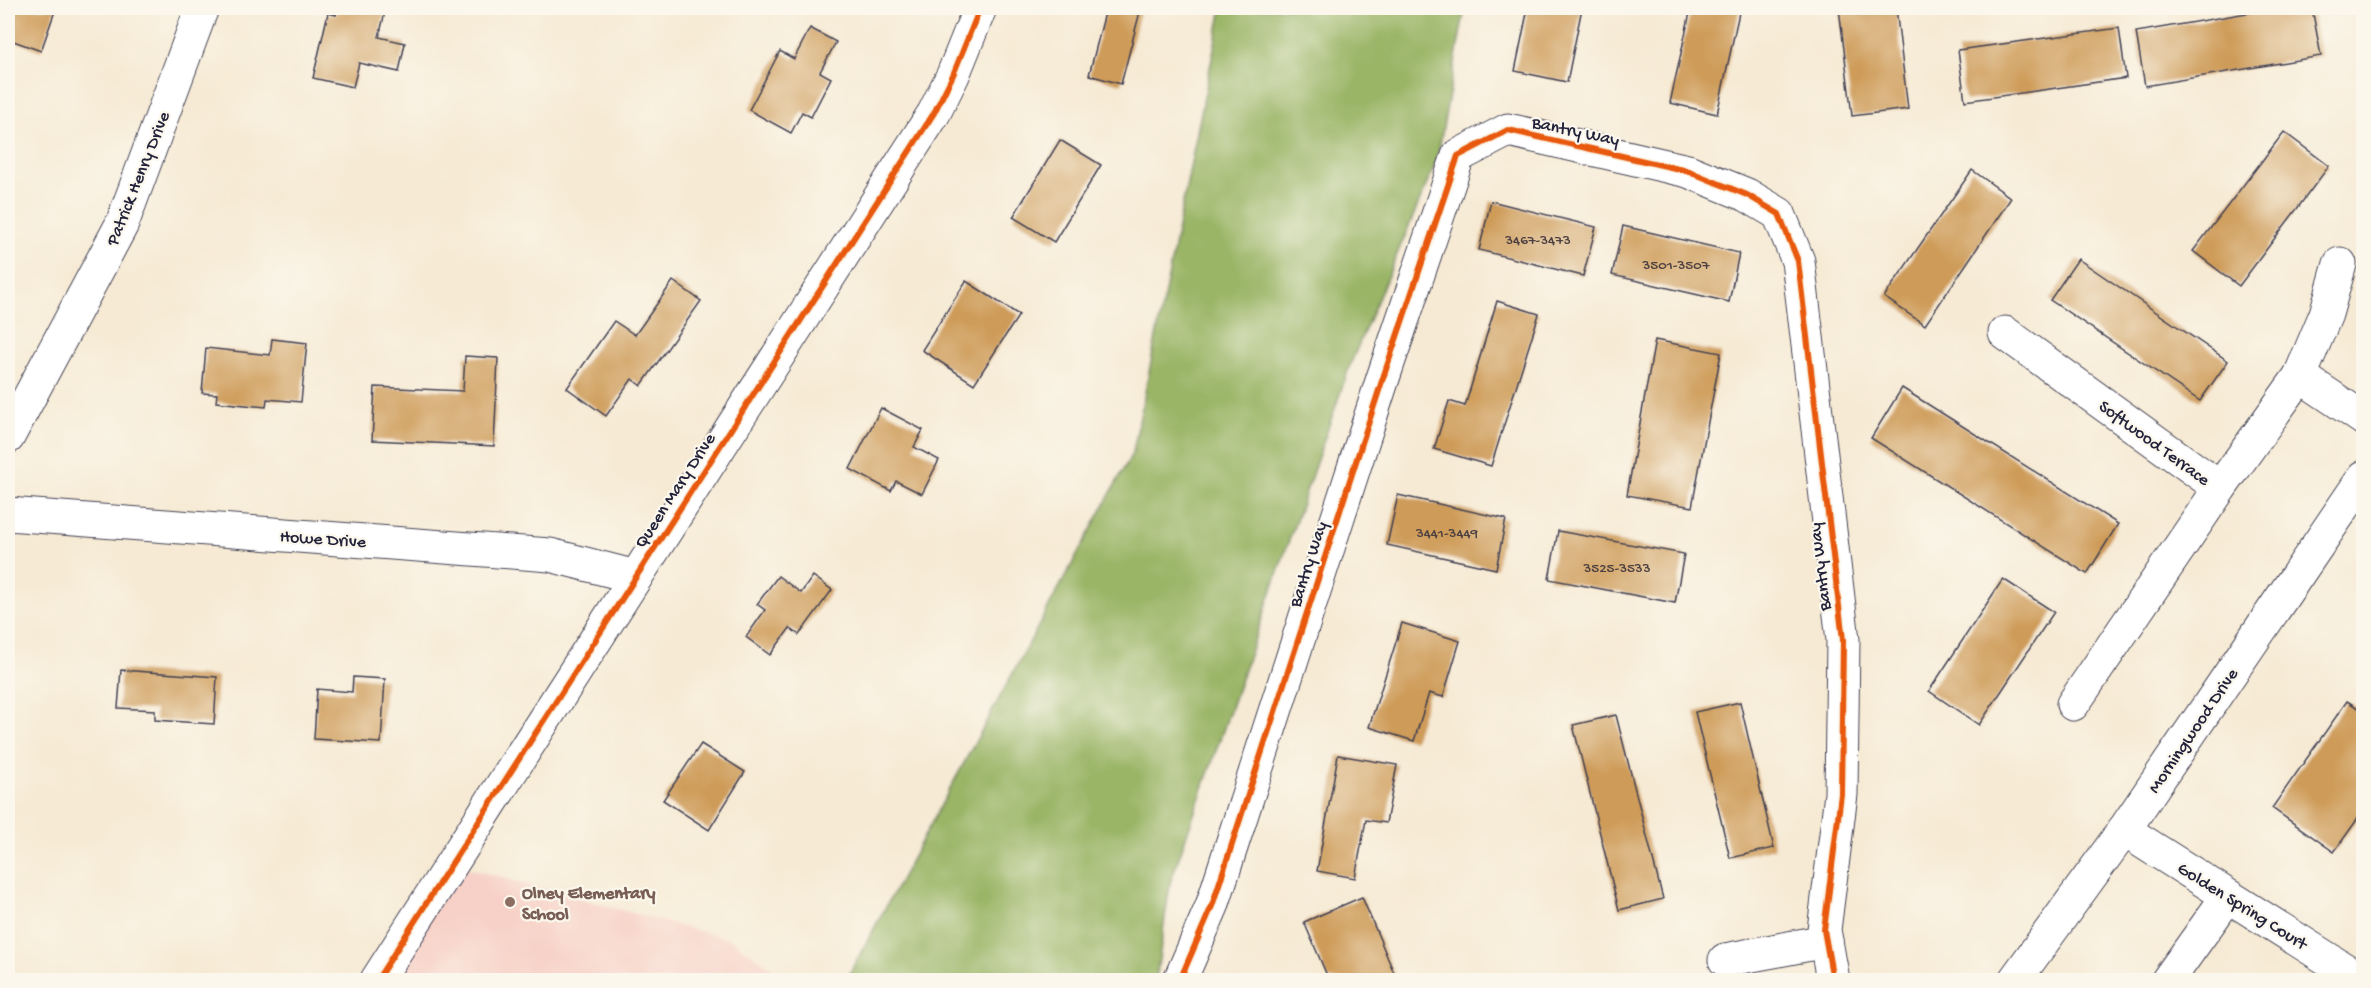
<svg xmlns="http://www.w3.org/2000/svg" width="2371" height="988" font-family="'Gochi Hand',sans-serif">
<style>
.built{fill:#f7d1c7}
.forest{fill:#9ab566;stroke:#5e6c50;stroke-width:1.5}
.building{fill:#ce9b59}
.lines{fill:none;stroke-linecap:round;stroke-linejoin:round}
.minor-casing{stroke:#424052;stroke-width:35}
.minor{stroke:#fff;stroke-width:33}
.cycleway-casing{stroke:#fbf7ec;stroke-width:10}
.cycleway{stroke:#e8590c;stroke-width:6}
.education-dot{fill:#8d6e63;stroke:#fbf7ec;stroke-width:2}
.labels{text-anchor:middle;stroke-width:4.5;stroke-linejoin:round;paint-order:stroke}
.number-label{font-size:15px;fill:#4d4042}
.street-label{font-size:18px;fill:#22223b;stroke:#fbf7ec}
.education-label{font-size:18px;font-weight:bold;fill:#785e54;stroke:#fbf7ec;text-anchor:start}
</style>
<rect width="100%" height="100%" fill="#fbf7ec"/>
<filter id="ink" filterUnits="userSpaceOnUse"><feTurbulence type="fractalNoise" baseFrequency=".0167" numOctaves="2"/><feDisplacementMap in="SourceGraphic" scale="12" xChannelSelector="R" yChannelSelector="G"/><feConvolveMatrix kernelMatrix="1 2 1 2 8 2 1 2 1" color-interpolation-filters="sRGB"/></filter>
<filter id="wash" filterUnits="userSpaceOnUse"><feTurbulence type="fractalNoise" baseFrequency=".008" numOctaves="4" result="noise"/><feDisplacementMap in="SourceGraphic" scale="24" xChannelSelector="R" yChannelSelector="G"/><feGaussianBlur stdDeviation="1.35" result="paint"/><feColorMatrix in="noise" values="0 0 0 0 0 0 0 0 0 0 0 0 0 0 0 0 0 1.4 0 .05"/><feComposite in="paint" operator="in"/></filter>
<g filter="url(#wash)">
<rect width="100%" height="100%" fill="#f6ead4"/>
<path class="built" d="M452,864L732,940L788,980H377Z"/>
<path class="forest" d="M1222,8H1465L1437,160L1350,365L1170,883L1156,980H846L1133,452Z"/>
<g id="blocks">
<g class="building">
<path d="M8,8H56L41,51L8,39Z"/>
<path d="M338,8H386L379,37L405,43L399,72L359,63L353,87L313,78L328,13L336,15Z"/>
<path d="M1086,8H1141L1121,84L1089,75L1105,13Z"/>
<path d="M1528,8H1582L1567,82L1515,71Z"/>
<path d="M1691,8H1740L1717,114L1670,103Z"/>
<path d="M1839,8H1896L1908,109L1852,116Z"/>
<path d="M2276,8H2312L2321,56L2145,86L2136,32Z"/>
<path d="M810,28L836,42L820,72L831,78L811,117L802,112L791,133L749,110L780,51L794,59Z"/>
<path d="M2119,28L2126,78L1965,101L1958,50Z"/>
<path d="M2284,132L2329,166L2239,286L2193,251Z"/>
<path d="M1060,140L1101,165L1054,242L1013,217Z"/>
<path d="M1972,170L2011,198L1925,325L1884,297Z"/>
<path d="M1491,201L1596,227L1583,276L1479,250Z"/>
<path d="M1623,226L1739,253L1729,302L1612,275Z"/>
<path d="M2078,259L2228,361L2200,401L2050,300Z"/>
<path d="M673,281L701,301L641,386L632,379L606,416L567,388L614,321L635,335Z"/>
<path d="M966,281L1019,315L974,384L922,350Z"/>
<path d="M1497,301L1539,314L1491,466L1434,449L1449,401L1465,406Z"/>
<path d="M272,339L307,343L301,402L267,399L266,407L216,402L217,394L202,393L206,348L270,355Z"/>
<path d="M1655,340L1721,353L1692,507L1627,495Z"/>
<path d="M465,356L498,358L494,446L372,440L375,387L463,391Z"/>
<path d="M1902,388L2118,524L2087,574L1871,438Z"/>
<path d="M881,408L923,430L914,447L939,460L922,494L896,481L891,491L850,469Z"/>
<path d="M1398,495L1506,519L1496,569L1387,545Z"/>
<path d="M1558,531L1684,554L1675,603L1549,579Z"/>
<path d="M778,576L801,593L813,576L832,590L799,635L790,628L770,655L746,637L765,610L757,604Z"/>
<path d="M2003,579L2054,612L1979,725L1929,691Z"/>
<path d="M1402,623L1460,641L1443,697L1429,693L1414,741L1369,727Z"/>
<path d="M121,670L217,677L214,724L155,720V710L118,708Z"/>
<path d="M353,677L385,679L381,743L314,739L317,689L352,692Z"/>
<path d="M2347,701L2364,712V810L2334,852L2272,808Z"/>
<path d="M1740,702L1774,848L1730,858L1695,712Z"/>
<path d="M1616,715L1663,899L1619,910L1573,725Z"/>
<path d="M701,744L745,772L709,830L663,800Z"/>
<path d="M1338,755L1397,765L1386,823L1366,820L1355,878L1317,871Z"/>
<path d="M1362,897L1397,980H1329L1304,922Z"/>
</g>
</g>
</g>
<g filter="url(#ink)">
<use href="#blocks" fill-opacity="0" stroke="#424052" stroke-width="1.5"/>
<g class="lines">
<defs>
<g id="minor">
<path d="M2005,333L2220,488L2300,376L2364,419"/>
<path d="M2300,376L2326,314L2340,264"/>
<path d="M8,437L122,224L202,8"/>
<path d="M8,514L550,555L636,577"/>
<path d="M2073,704L2220,488"/>
<path d="M2124,830L2361,980"/>
<path d="M1725,960L1826,941"/>
<path d="M377,980L934,113L953,75L980,8"/>
<path d="M1180,980L1212,906L1383,378L1458,156L1508,130L1688,171L1747,195L1779,214L1798,261L1843,640L1841,794L1824,930L1833,980"/>
<path d="M2015,980L2124,830L2364,477"/>
<path d="M2168,980L2228,896"/>
</g>
</defs>
<use href="#minor" class="minor-casing"/>
<use href="#minor" class="minor"/>
<defs>
<g id="cycleway">
<path d="M377,980L934,113L953,75L980,8"/>
<path d="M1180,980L1212,906L1383,378L1458,156L1508,130L1688,171L1747,195L1779,214L1798,261L1843,640L1841,794L1824,930L1833,980"/>
</g>
</defs>
<use href="#cycleway" class="cycleway-casing"/>
<use href="#cycleway" class="cycleway"/>
</g>
</g>
<circle class="education-dot" cx="510" cy="902" r="6"/>
<g class="labels">
<g class="number-label">
<text x="1538" y="244">3467-3473</text>
<text x="1676" y="269">3501-3507</text>
<text x="1447" y="537">3441-3449</text>
<text x="1617" y="572">3525-3533</text>
</g>
<g class="street-label">
<text transform="translate(1576 130) rotate(12)" y="6">Bantry Way</text>
<text transform="translate(137 178) rotate(-68)" y="6">Patrick Henry Drive</text>
<text transform="translate(2155 442) rotate(36)" y="6">Softwood Terrace</text>
<text transform="translate(674 490) rotate(-57)" y="6">Queen Mary Drive</text>
<text transform="translate(323 538) rotate(4)" y="6">Howe Drive</text>
<text transform="translate(1307 564) rotate(-72)" y="6">Bantry Way</text>
<text transform="translate(1819 567) rotate(-97)" y="6">Bantry Way</text>
<text transform="translate(2192 730) rotate(-56)" y="6">Morningwood Drive</text>
<text transform="translate(2243 905) rotate(32)" y="6">Golden Spring Court</text>
</g>
<g class="education-label">
<text x="522" y="898">Olney Elementary<tspan x="522" dy="21">School</tspan></text>
</g>
</g>
<rect width="2371" height="988" fill="none" stroke="#fbf7ec" stroke-width="30"/>
</svg>
